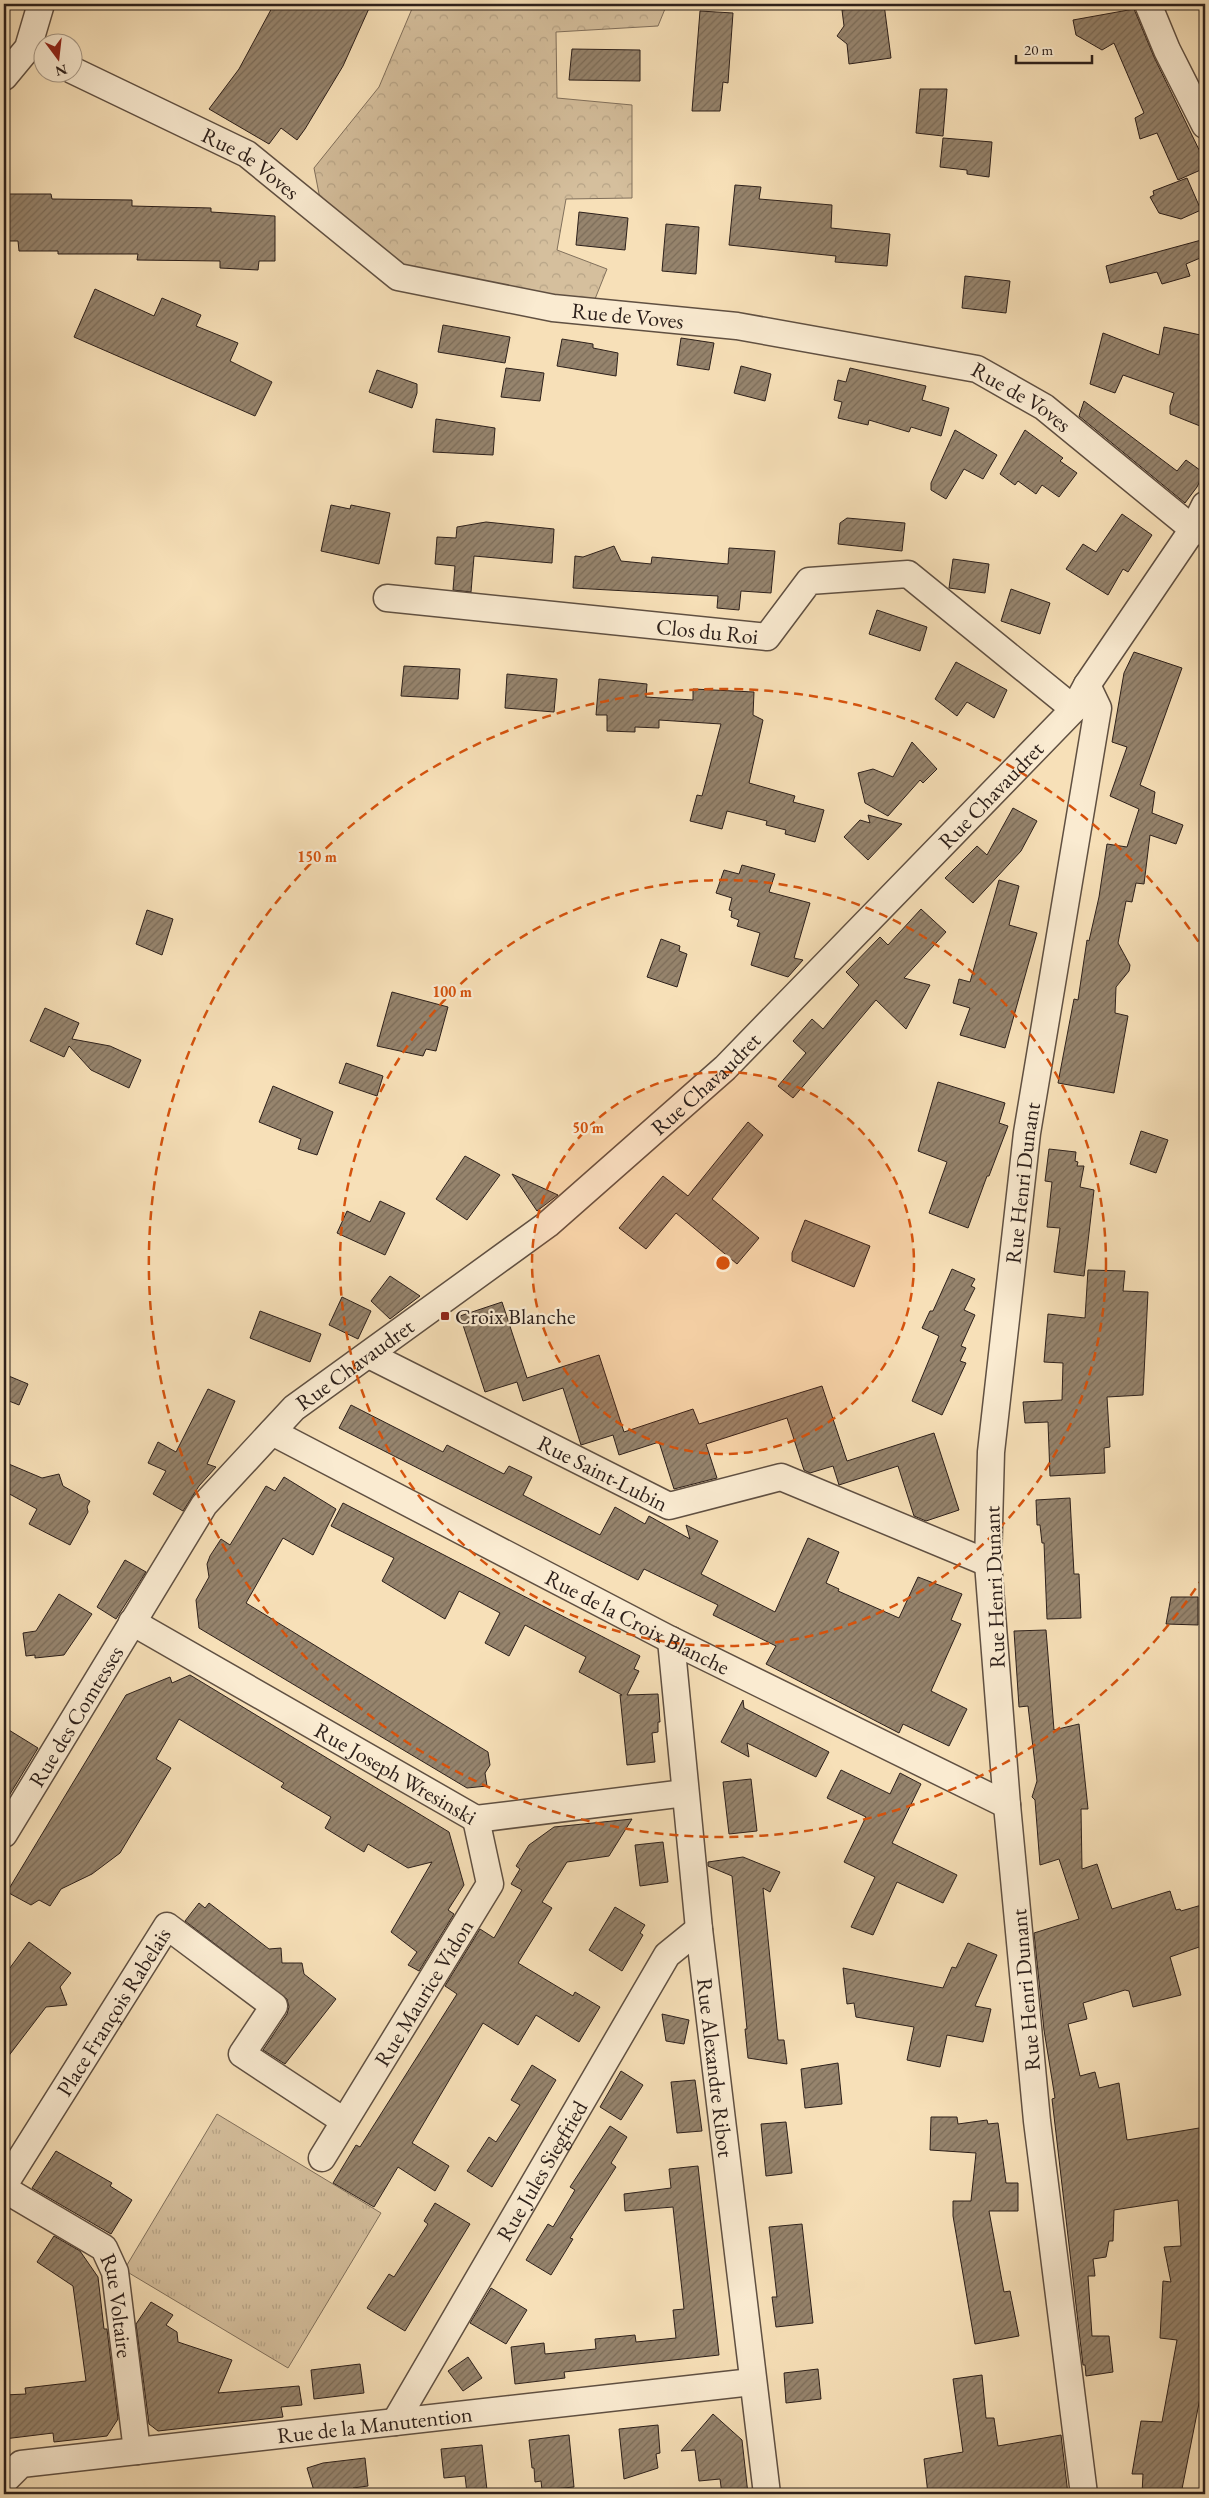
<svg xmlns="http://www.w3.org/2000/svg" width="1209" height="2498" font-family="'EB Garamond',serif">
<style>
.forest{fill:url(#forest-crowns);stroke:#81705c}
.park{fill:url(#park-tufts);stroke:#81705c}
.building{fill:url(#building-hatch);stroke:#2d201b}
.lines{fill:none;stroke-linecap:round;stroke-linejoin:round}
.minor-casing{stroke:#605042;stroke-width:29}
.minor{stroke:#faebd1;stroke-width:26}
.ring{fill:none;stroke:#d5530e;stroke-width:2.5;stroke-dasharray:9 6}
.poi-dot{fill:#8f2418;stroke:#faebd1;stroke-width:2}
.labels{text-anchor:middle;stroke-width:4.5;stroke-linejoin:round;paint-order:stroke}
.street-label{font-size:22px;fill:#2d201b;stroke:#faebd1}
.poi-label{font-size:22px;fill:#2d201b;stroke:#faebd1;text-anchor:start}
.centre{fill:#d5530e;stroke:#faebd1;stroke-width:2.5}
.ring-label{font-size:15px;text-anchor:middle;font-weight:bold;fill:#d5530e;stroke:#faebd1;stroke-width:4.5;stroke-linejoin:round;paint-order:stroke}
</style>
<defs>
<pattern id="forest-crowns" width="20" height="18" patternUnits="userSpaceOnUse" patternTransform="scale(1.25)"><rect width="20" height="18" fill="#d5bf9d"/><path d="M2 6a3 3 0 1 1 6 0M12 15a3 3 0 1 1 6 0" fill="none" stroke="#b7a487"/></pattern>
<pattern id="park-tufts" width="24" height="20" patternUnits="userSpaceOnUse" patternTransform="scale(1.25)"><rect width="24" height="20" fill="#d5bf9d"/><path d="M3 7l-1-3M5 7V3M7 7l1-3M15 17l-1-3M17 17v-4M19 17l1-3" fill="none" stroke="#b7a487"/></pattern>
<pattern id="building-hatch" width="6" height="6" patternUnits="userSpaceOnUse" patternTransform="scale(1.25)"><rect width="6" height="6" fill="#96846d"/><path d="M-1 1l2-2M0 6l6-6M5 7l2-2" fill="none" stroke="#7b6c59"/></pattern>
</defs>
<rect width="100%" height="100%" fill="#f7e0b8"/>
<filter id="stains"><feTurbulence type="fractalNoise" baseFrequency=".004" numOctaves="4"/><feColorMatrix values="0 0 0 0 .2 0 0 0 0 .09 0 0 0 0 .02 0 0 0 .5 -.17"/></filter>
<radialGradient id="worn" r=".72"><stop offset=".6" stop-color="#630" stop-opacity="0"/><stop offset="1" stop-color="#630" stop-opacity=".3"/></radialGradient>
<path class="forest" d="M414,4H667L658,26L556,32L557,98L632,105V198L566,199L557,250L607,269L593,304L438,277L394,261L321,204L314,168L379,87Z"/>
<path class="park" d="M217,2114L381,2213L288,2368L124,2270Z"/>
<g class="building">
<path d="M274,4H371L343,66L305,129L297,140L281,128L269,144L209,109L239,69Z"/>
<path d="M884,4L891,58L849,64L847,44L837,36L844,26L842,10Z"/>
<path d="M1134,9L1154,57L1205,162V168L1178,180L1157,133L1140,139L1135,118L1144,113L1114,43L1102,50L1076,35L1073,20Z"/>
<path d="M700,11L733,13L728,83L723,82L720,111H692Z"/>
<path d="M572,49L640,50V81L569,80Z"/>
<path d="M920,89H947L943,136L916,133Z"/>
<path d="M943,138L992,142L989,177L967,174V170L940,167Z"/>
<path d="M1187,178L1201,210L1181,219L1159,213L1150,197L1154,195L1153,191Z"/>
<path d="M735,185L761,187L759,199L832,205L831,228L890,234L887,266L835,262L836,256L729,245Z"/>
<path d="M4,194H51L52,199L132,200V206L211,208V212L275,216V261H259L258,270L220,268V261L137,260L138,254H58V251H19L18,241H4Z"/>
<path d="M579,212L628,218L625,250L576,245Z"/>
<path d="M666,224L699,227L696,274L662,271Z"/>
<path d="M1205,239V256L1186,264L1190,276L1162,284L1157,272L1110,283L1106,266Z"/>
<path d="M965,276L1010,281L1006,313L962,308Z"/>
<path d="M95,289L154,316L162,298L201,315L196,326L238,343L230,361L272,382L255,416L74,337Z"/>
<path d="M443,325L510,337L505,363L438,352Z"/>
<path d="M1164,327L1205,336V357L1200,386H1205V428L1170,414V406L1174,393L1123,375L1115,393L1090,384L1103,333L1159,355Z"/>
<path d="M681,338L714,343L709,370L677,365Z"/>
<path d="M562,339L593,344V348L618,353L616,376L557,366Z"/>
<path d="M741,366L771,374L765,401L734,393Z"/>
<path d="M506,368L544,373L540,401L501,397Z"/>
<path d="M850,368L926,386L922,400L949,408L941,436L911,427L909,432L869,420L868,425L838,418L842,402L834,400L838,380L846,382Z"/>
<path d="M377,370L417,384V393L412,408L369,392Z"/>
<path d="M1084,401L1177,471L1186,460L1204,473L1197,487L1185,503L1079,416Z"/>
<path d="M436,419L495,428L493,455L433,452Z"/>
<path d="M955,430L997,455L983,479L964,469L946,499L931,490V483Z"/>
<path d="M1025,430L1063,458L1060,461L1077,473L1059,497L1042,485L1036,494L1018,481L1015,485L1000,474Z"/>
<path d="M331,505L350,509L351,505L390,513L379,564L321,551Z"/>
<path d="M1122,514L1152,535L1128,572L1123,569L1108,595L1066,569L1083,544L1096,552Z"/>
<path d="M847,518L905,523L902,551L838,544L840,523Z"/>
<path d="M486,522L554,529L552,563L474,556L471,592L453,590L455,566L435,564L437,537L456,538L457,527Z"/>
<path d="M614,546L621,561L651,564L652,557L728,564L729,548L775,551L771,593L741,591L739,610L717,608L718,596L573,588L575,556L583,557Z"/>
<path d="M953,559L989,564L985,593L949,588Z"/>
<path d="M1011,589L1050,603L1040,634L1001,621Z"/>
<path d="M877,610L927,627L920,651L869,634Z"/>
<path d="M1134,652L1182,668L1140,785L1155,792L1152,813L1183,825L1176,844L1150,835L1144,884L1136,883L1132,902L1126,901L1118,943L1130,965L1129,971L1116,987L1115,1013L1128,1016L1114,1093L1058,1083L1074,999L1078,1000L1087,940L1089,941L1099,897L1107,844L1127,847L1139,809L1110,796L1127,747L1112,742L1124,673Z"/>
<path d="M956,662L1007,690L994,718L967,702L957,716L935,699Z"/>
<path d="M404,666L460,669L458,699L401,696Z"/>
<path d="M507,674L557,679L554,712L505,708Z"/>
<path d="M599,679L647,684L646,697L693,700V689L754,692L753,715L763,720L749,783L795,796L793,802L824,810L815,842L785,834L786,830L766,825L767,821L727,811L722,829L690,821L697,795L702,796L721,724L659,720V728L635,727V732L607,731V715H596Z"/>
<path d="M912,742L937,769L923,783L920,780L888,816L865,803L858,773L873,769L893,777Z"/>
<path d="M1013,808L1037,821L1021,851L973,903L945,878L977,846L987,855Z"/>
<path d="M868,815L902,824L868,860L844,837L860,820L870,823Z"/>
<path d="M742,865L775,874L769,892L810,903L794,958L803,960L788,977L751,965L760,933L737,926L739,920L731,917L732,911L729,910L732,898L716,893L724,870L739,874Z"/>
<path d="M999,880L1019,886L1009,925L1037,933L1005,1048L960,1035L970,1008L953,1003L959,979L970,982Z"/>
<path d="M921,909L946,932L904,978L930,985L906,1029L876,1000L793,1098L778,1086L806,1053L793,1041L812,1019L823,1029L859,985L846,972L880,937L888,945Z"/>
<path d="M147,910L173,919L162,955L136,944Z"/>
<path d="M661,939L680,946L679,951L687,954L677,987L647,977Z"/>
<path d="M392,992L448,1007L436,1051L426,1049L423,1056L377,1046Z"/>
<path d="M45,1008L79,1023L72,1039L110,1046L141,1060L129,1088L91,1070L69,1046L64,1057L30,1041Z"/>
<path d="M346,1063L383,1076L377,1096L339,1083Z"/>
<path d="M938,1082L1005,1103L999,1123L1008,1126L989,1176H987L968,1228L929,1213L947,1162L918,1151Z"/>
<path d="M273,1086L333,1112L317,1155L298,1149L301,1139L259,1122Z"/>
<path d="M748,1122L763,1135L712,1199L759,1238L737,1264L676,1213L646,1249L619,1228L663,1176L688,1196Z"/>
<path d="M1141,1131L1168,1140L1156,1173L1130,1164Z"/>
<path d="M1049,1149L1076,1152L1075,1161L1078,1162L1077,1166H1084L1080,1187L1094,1190L1084,1276L1054,1272L1060,1228L1047,1227L1052,1182L1045,1181Z"/>
<path d="M465,1156L500,1175L467,1220L436,1199Z"/>
<path d="M512,1174L558,1195L537,1211Z"/>
<path d="M380,1201L405,1213L385,1255L337,1233L347,1211L370,1222Z"/>
<path d="M805,1220L870,1246L854,1287L792,1261V1253Z"/>
<path d="M952,1269L975,1279L971,1286L975,1288L964,1310L975,1315L961,1346L966,1348L960,1361L966,1363L942,1415L912,1401L939,1336L922,1328L930,1311H933Z"/>
<path d="M1088,1270L1125,1271L1123,1291L1148,1292L1143,1395L1107,1397L1110,1447L1104,1448L1105,1473L1050,1476L1048,1422L1025,1423L1023,1402L1062,1400L1063,1363L1044,1362L1048,1314L1085,1318Z"/>
<path d="M390,1276L420,1296L390,1319L371,1301Z"/>
<path d="M342,1297L371,1311L358,1339L329,1325Z"/>
<path d="M502,1302L527,1378L599,1355L624,1432L693,1409L699,1424L822,1386L847,1461L934,1433L959,1510L926,1521L914,1516L898,1466L839,1485L833,1466L810,1473L804,1470L787,1418L706,1444L717,1478L674,1489L659,1442L619,1455L613,1435L581,1445L563,1388L523,1401L517,1382L485,1392L460,1316Z"/>
<path d="M260,1311L321,1334L310,1362L250,1338Z"/>
<path d="M4,1374L28,1384L19,1405L4,1399Z"/>
<path d="M208,1389L235,1401L207,1464L216,1467L199,1486L183,1511L153,1494L166,1471L148,1463L158,1442L176,1452Z"/>
<path d="M351,1405L443,1452L447,1445L504,1474L509,1466L532,1477L523,1495L600,1535L615,1507L645,1524L649,1516L690,1539L686,1525L718,1541L701,1574L775,1612L808,1538L839,1552L826,1583L839,1589L838,1591L899,1618L918,1577L962,1594L951,1620L961,1624L931,1691L967,1709L949,1746L903,1724L899,1733L766,1664L776,1646L713,1615L718,1605L644,1569L638,1580L339,1428Z"/>
<path d="M4,1462L42,1478L59,1474L63,1486L90,1501L87,1507L88,1512L70,1545L29,1524L37,1509L4,1491Z"/>
<path d="M284,1477L336,1509L313,1555L283,1538L246,1603L488,1752L490,1765L485,1773L487,1786L467,1788L199,1628L196,1600L209,1577L207,1564L210,1556L221,1539L230,1545L266,1486L275,1491Z"/>
<path d="M1070,1498L1074,1574H1079L1081,1618L1047,1619L1044,1543H1042L1040,1525H1037L1036,1500Z"/>
<path d="M343,1503L640,1656L634,1669L639,1671L627,1695L658,1694L660,1722H658V1732L652,1733L655,1762L627,1765L620,1695H622L579,1672L586,1657L525,1625L509,1656L485,1643L500,1613L459,1591L445,1619L382,1581L394,1558L331,1526Z"/>
<path d="M125,1560L146,1572L116,1619L97,1607Z"/>
<path d="M59,1594L92,1614L64,1655L35,1658V1655L26,1656L23,1633L36,1631Z"/>
<path d="M1171,1597H1198V1625L1166,1624Z"/>
<path d="M1046,1630L1054,1730L1079,1724L1088,1809H1081L1082,1869L1097,1864L1112,1909L1170,1891L1176,1910L1180,1909L1181,1911L1205,1904V1945L1170,1957L1181,1995L1133,2007L1129,1991L1125,1990L1083,2003L1087,2019L1068,2024L1080,2076L1095,2072L1099,2088L1119,2083L1127,2140L1205,2127V2373L1181,2494H1142L1143,2474H1132L1141,2421L1162,2422L1177,2340L1160,2338L1163,2281L1171,2282L1164,2247L1181,2246L1178,2200L1114,2210L1113,2241H1109L1106,2257L1093,2259L1095,2276H1088L1092,2336H1109L1113,2372L1086,2376L1085,2365H1083L1052,2099L1055,2098L1044,2030L1034,1933L1079,1919L1059,1859L1040,1865L1035,1800L1032,1797L1037,1781L1028,1706L1019,1707L1014,1631Z"/>
<path d="M190,1675L449,1832L464,1885L448,1910L454,1914L419,1971L408,1965L417,1952L391,1932L432,1862L408,1868L368,1844L364,1852L325,1828L331,1817L281,1787L284,1783L179,1719L156,1759L171,1768L120,1853L92,1874L61,1889L50,1906L39,1900L31,1905L7,1892L126,1695L170,1677L172,1683Z"/>
<path d="M743,1700L744,1708L829,1752L816,1777L747,1743L749,1757L721,1742Z"/>
<path d="M4,1727L38,1748L4,1804Z"/>
<path d="M841,1770L890,1794L900,1773L921,1784L892,1843L957,1875L943,1903L897,1882L873,1935L851,1927L875,1877L844,1862L866,1817L827,1798Z"/>
<path d="M751,1779L757,1831L729,1834L723,1782Z"/>
<path d="M632,1819L609,1856L567,1862L542,1902L552,1908L518,1963L573,1996L575,1992L600,2007L579,2042L536,2015L518,2045L483,2023L412,2143L449,2166L435,2191L398,2167L374,2207L333,2183L356,2145L360,2147L457,1994L445,1986L480,1929L494,1938L522,1890L511,1884L520,1869L516,1866L529,1845L554,1827Z"/>
<path d="M663,1842L668,1882L640,1886L635,1845Z"/>
<path d="M743,1857L780,1872L770,1892L763,1888L778,2040H784L787,2064L748,2058L745,2029H747L732,1876L708,1866V1862Z"/>
<path d="M199,1903L205,1908L209,1903L269,1949L281,1948L282,1963H302L304,1974L336,1999L285,2064L263,2050L287,2014L289,2007L287,1999L185,1921Z"/>
<path d="M615,1907L645,1925L640,1933L643,1935L622,1971L589,1950Z"/>
<path d="M29,1942L71,1973L60,1987L67,2005L46,2007L4,2062V1976Z"/>
<path d="M968,1943L997,1955L975,2006L991,2009L983,2042L947,2035L940,2067L907,2060L914,2027L856,2017L854,2003L847,2004L843,1968L943,1988L952,1967L956,1968Z"/>
<path d="M662,2014L689,2020L684,2044L666,2041Z"/>
<path d="M838,2063L842,2104L805,2108L801,2069Z"/>
<path d="M532,2065L556,2080L492,2187L467,2171L489,2137L496,2142L520,2105L511,2100Z"/>
<path d="M621,2071L643,2085L621,2120L600,2107Z"/>
<path d="M695,2080L702,2131L677,2133L671,2082Z"/>
<path d="M931,2117H957L958,2124L987,2120L988,2124L998,2123L1006,2183H1018V2211H989L1004,2292L1010,2291L1019,2336L975,2344L953,2216V2201H971L976,2153L930,2150Z"/>
<path d="M786,2122L792,2173L766,2176L761,2124Z"/>
<path d="M610,2126L627,2137L611,2163L616,2167L570,2238L573,2239L551,2275L526,2260L548,2224L553,2227L575,2190L570,2187Z"/>
<path d="M56,2151L112,2183L110,2186L132,2200L111,2234L32,2188Z"/>
<path d="M698,2166L719,2355L564,2372L565,2378L515,2384L511,2347L544,2343L545,2354L596,2349L595,2339L635,2335L636,2342L676,2338L673,2310L684,2309L673,2207L625,2211L624,2194L671,2188L669,2169Z"/>
<path d="M435,2203L470,2224L405,2331L367,2308L389,2274L394,2277L428,2224L424,2221Z"/>
<path d="M802,2224L813,2323L776,2327L772,2297H777L769,2227Z"/>
<path d="M54,2236L80,2251L98,2277L104,2329H107L118,2419L107,2436L54,2442L53,2433L4,2439V2395L26,2394L25,2388L86,2381L73,2286L37,2262Z"/>
<path d="M491,2288L527,2310L506,2344L470,2323Z"/>
<path d="M151,2302L173,2315L166,2325L177,2332L178,2342L232,2360L218,2393L299,2386L302,2405L281,2407L283,2417L158,2431L149,2424L136,2324Z"/>
<path d="M468,2357L482,2378L463,2391L448,2371Z"/>
<path d="M360,2364L364,2393L314,2399L311,2370Z"/>
<path d="M818,2369L821,2399L786,2403L784,2373Z"/>
<path d="M982,2375L986,2418H994L998,2446L1061,2435L1068,2494H928L924,2459L963,2452L953,2379Z"/>
<path d="M713,2414L742,2440L748,2494H722L720,2479L699,2481L695,2450L681,2451Z"/>
<path d="M658,2425L660,2453L656,2454L658,2468L624,2479L619,2429Z"/>
<path d="M569,2435L574,2487L542,2490L541,2481L535,2482L534,2468H532L529,2440Z"/>
<path d="M482,2445L487,2490L467,2493L465,2476L444,2478L441,2449Z"/>
<path d="M365,2458L368,2486L353,2488L354,2494H315L307,2468L323,2463Z"/>
</g>
<g class="lines">
<defs>
<g id="minor">
<path d="M1148,4L1167,50L1205,125"/>
<path id="s1" d="M72,70L247,154L398,277L553,308L737,326L977,369L1044,407L1193,529L1205,533"/>
<path d="M4,77L28,48L41,4"/>
<path id="s2" d="M387,598L767,637L809,581L908,574L1074,709"/>
<path id="s3" d="M369,1355L669,1506L781,1477L988,1563"/>
<path id="s4" d="M272,1432L671,1640L1007,1805"/>
<path id="s5" d="M132,1622L476,1819L685,1793"/>
<path id="s6" d="M671,1640L699,1929L767,2494"/>
<path id="s7" d="M4,1834L204,1505L294,1408L548,1224L725,1068L1074,709L1087,685L1193,529L1205,505"/>
<path id="s8" d="M322,2158L490,1884L476,1819"/>
<path id="s9" d="M4,2185L167,1926L274,2006L242,2054L344,2121"/>
<path id="s10" d="M4,2189L104,2248L115,2272L137,2451"/>
<path id="s11" d="M395,2422L667,1955L699,1929"/>
<path id="s12" d="M4,2481L21,2464L752,2382"/>
<path id="s13" d="M1084,2494L1037,2121L1007,1805L988,1563L991,1452L1027,1133L1098,708L1087,685"/>
</g>
</defs>
<use href="#minor" class="minor-casing"/>
<use href="#minor" class="minor"/>
</g>
<circle cx="723" cy="1263" r="191" fill="#d5530e" fill-opacity=".12"/>
<g class="ring">
<circle cx="723" cy="1263" r="191"/>
<circle cx="723" cy="1263" r="383"/>
<path d="M1204 1576A574 574 0 1 1 1204 950"/>
</g>
<rect class="poi-dot" x="440" y="1311" width="10" height="10" rx="2.5"/>
<g class="labels">
<g class="street-label">
<text dy="8" stroke="none"><textPath href="#s1" startOffset="202">Rue de Voves</textPath></text>
<text dy="8" stroke="none"><textPath href="#s1" startOffset="622">Rue de Voves</textPath></text>
<text dy="8" stroke="none"><textPath href="#s1" startOffset="1028">Rue de Voves</textPath></text>
<text dy="8" stroke="none"><textPath href="#s2" startOffset="322">Clos du Roi</textPath></text>
<text dy="8" stroke="none"><textPath href="#s7" startOffset="1448">Rue Chavaudret</textPath></text>
<text dy="8" stroke="none"><textPath href="#s7" startOffset="1042">Rue Chavaudret</textPath></text>
<text dy="8" stroke="none"><textPath href="#s13" startOffset="1318">Rue Henri Dunant</textPath></text>
<text dy="8" stroke="none"><textPath href="#s7" startOffset="592">Rue Chavaudret</textPath></text>
<text dy="8" stroke="none"><textPath href="#s3" startOffset="262">Rue Saint-Lubin</textPath></text>
<text transform="translate(994 1587) rotate(-92)" y="8">Rue Henri Dunant</text>
<text dy="8" stroke="none"><textPath href="#s4" startOffset="412">Rue de la Croix Blanche</textPath></text>
<text dy="8" stroke="none"><textPath href="#s7" startOffset="138">Rue des Comtesses</textPath></text>
<text dy="8" stroke="none"><textPath href="#s5" startOffset="304">Rue Joseph Wresinski</textPath></text>
<text transform="translate(1025 1990) rotate(-95)" y="8">Rue Henri Dunant</text>
<text dy="8" stroke="none"><textPath href="#s8" startOffset="194">Rue Maurice Vidon</textPath></text>
<text dy="8" stroke="none"><textPath href="#s9" startOffset="205">Place François Rabelais</textPath></text>
<text dy="8" stroke="none"><textPath href="#s6" startOffset="430">Rue Alexandre Ribot</textPath></text>
<text dy="8" stroke="none"><textPath href="#s11" startOffset="291">Rue Jules Siegfried</textPath></text>
<text dy="8" stroke="none"><textPath href="#s10" startOffset="176">Rue Voltaire</textPath></text>
<text dy="8" stroke="none"><textPath href="#s12" startOffset="380">Rue de la Manutention</textPath></text>
</g>
<g class="poi-label">
<text x="455" y="1324">Croix Blanche</text>
</g>
</g>
<circle cx="723" cy="1263" r="8" class="centre"/>
<g class="ring-label">
<text x="317" y="862">150 m</text>
<text x="452" y="997">100 m</text>
<text x="588" y="1133">50 m</text>
</g>
<rect width="1209" height="2498" fill="none" stroke="#f7e0b8" stroke-width="20"/>
<rect x="5" y="5" width="1199" height="2488" fill="none" stroke="#2d201b" stroke-width="2.5"/>
<rect x="10" y="10" width="1189" height="2478" fill="none" stroke="#2d201b"/>
<g transform="translate(58 58) rotate(165)"><circle r="24" fill="#faebd1" stroke="#a89a88"/>
<path d="M0-4L9 19L0 12L-9 19Z" fill="#8f2418"/>
<text y="-8" font-size="14" font-weight="bold" text-anchor="middle" fill="#2d201b">N</text>
</g>
<path d="M1016 55v8h76v-8" fill="none" stroke="#2d201b" stroke-width="2.5"/>
<text x="1024" y="55" font-size="15" fill="#2d201b" stroke="#faebd1" stroke-width="4" paint-order="stroke">20 m</text>
<rect width="100%" height="100%" filter="url(#stains)"/>
<rect width="100%" height="100%" fill="url(#worn)"/>
</svg>
